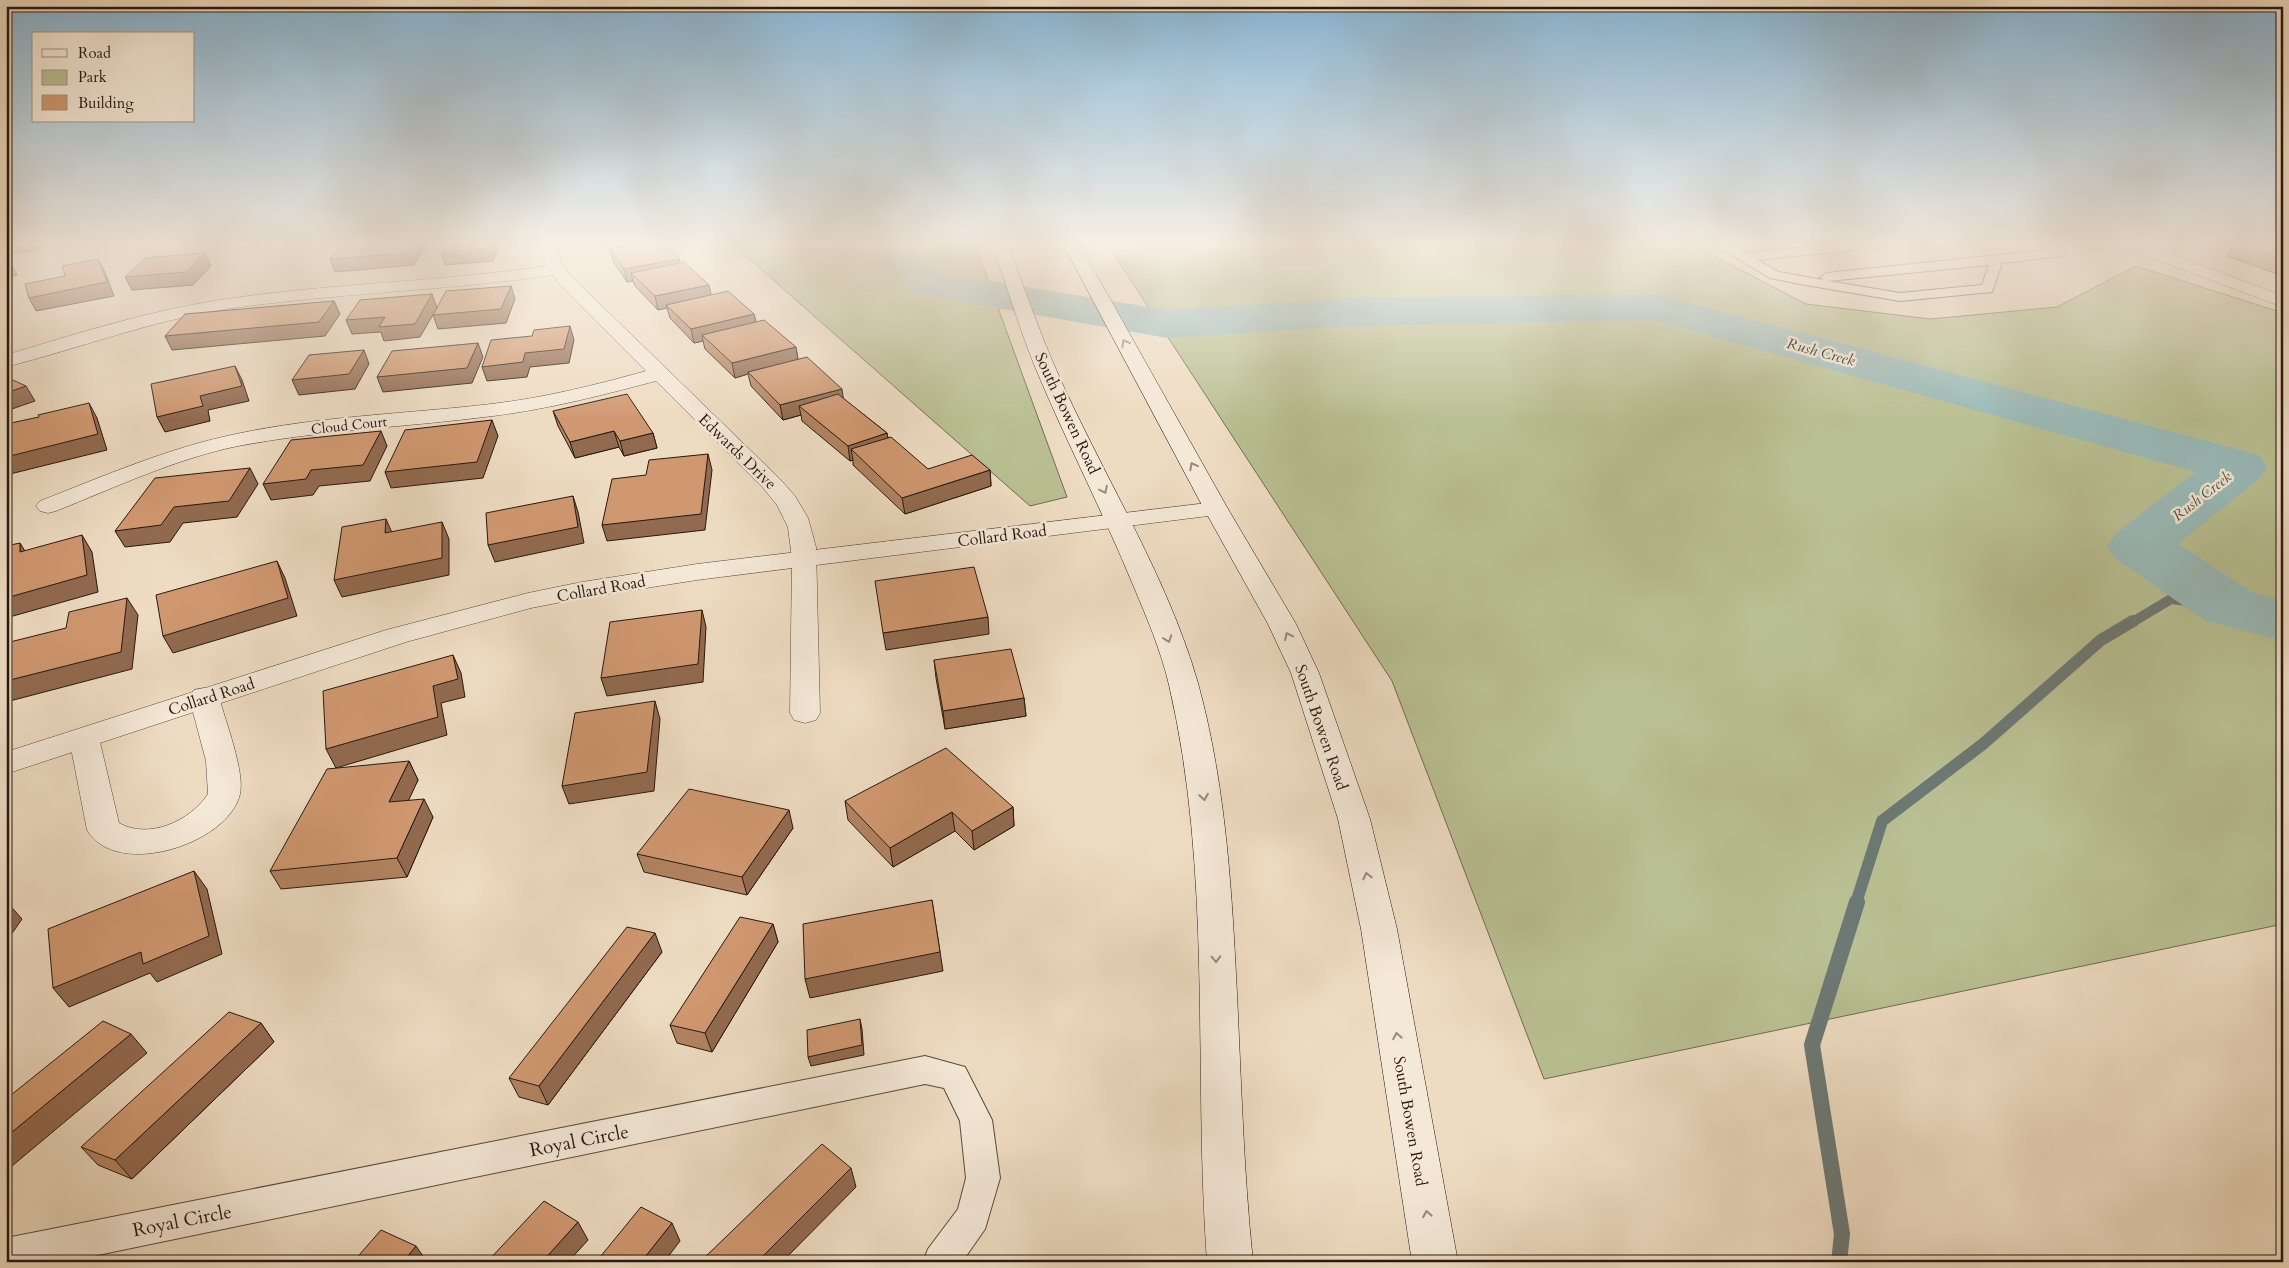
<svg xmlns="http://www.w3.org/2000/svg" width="2289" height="1268" font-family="Cardo,serif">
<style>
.green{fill:#b9c093;stroke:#706c52}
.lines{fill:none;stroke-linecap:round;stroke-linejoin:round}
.stream-far2{stroke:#6c7975;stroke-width:10}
.stream-far1{stroke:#6c7975;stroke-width:12}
.stream{stroke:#6c7975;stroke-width:16}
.river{fill:#9abab8;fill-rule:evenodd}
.service-casing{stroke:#59493c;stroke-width:2}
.minor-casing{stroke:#59493c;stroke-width:1}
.tertiary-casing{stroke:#59493c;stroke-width:1}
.secondary-casing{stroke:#271810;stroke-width:1}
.service{fill:#f4e8d7;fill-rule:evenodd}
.minor{fill:#f4e8d7;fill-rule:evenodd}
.tertiary{fill:#f4e8d7;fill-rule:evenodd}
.secondary{fill:#f4e8d7;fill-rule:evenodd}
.wall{fill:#b38361;stroke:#271810}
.shaded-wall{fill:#926a4f;stroke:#271810}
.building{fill:#d09871;stroke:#271810}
.oneway{stroke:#988a7d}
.labels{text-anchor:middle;stroke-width:5;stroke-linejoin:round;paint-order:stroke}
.far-street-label{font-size:14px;fill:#271810;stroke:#f4e8d7}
.far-water-label{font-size:15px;font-style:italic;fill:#4f514b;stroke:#f4e8d7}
.street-label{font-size:16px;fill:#271810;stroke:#f4e8d7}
.near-street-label{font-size:19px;fill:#271810;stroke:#f4e8d7}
</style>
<rect width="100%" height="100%" fill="#eedcc2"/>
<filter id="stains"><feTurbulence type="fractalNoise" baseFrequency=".004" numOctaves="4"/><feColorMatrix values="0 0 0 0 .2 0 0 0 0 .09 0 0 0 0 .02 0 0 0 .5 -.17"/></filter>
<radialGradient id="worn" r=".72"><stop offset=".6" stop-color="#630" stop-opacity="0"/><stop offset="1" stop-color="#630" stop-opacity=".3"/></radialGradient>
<g class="green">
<path d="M730,242H974L1067,497L1030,506Z"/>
<path d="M1166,242H1687L1806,304L1930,319L2057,307L2136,266L2283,313V924L1544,1079L1392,681L1113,253Z"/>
</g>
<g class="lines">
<path class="stream-far2" d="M2131,623L2171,599L2228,606"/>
<path class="stream-far1" d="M1856,903L1882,821L1983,744L2101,640L2133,621"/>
<path class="stream" d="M1839,1262L1842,1234L1812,1045L1857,902"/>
<path class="river" d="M859,242H904L941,273L1167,310L1352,298L1656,294L2259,455L2267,467L2259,479L2178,544L2252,592L2283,600V641L2204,620L2116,559L2107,546L2116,533L2196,472L1654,320L1352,326L1167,338L913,293L865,250Z"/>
<defs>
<g id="service">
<path d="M1710,242H1725L1745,253L1856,242H1901L1895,246L1757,260L1779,272L1823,280L1820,277L1827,273L2046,250L2032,242H2049L2067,252L2061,256L2002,263L1992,292L1900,301L1800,284L1770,278ZM1989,265L1982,285L1900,293L1828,281Z"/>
<path d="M925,1056L965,1067L992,1120L1000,1178L985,1229L962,1262H923L928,1249L958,1209L966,1178L960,1121L944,1088L925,1084L64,1262H6V1238Z"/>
</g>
<g id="minor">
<path d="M540,242H556L561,263L571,276L780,479L795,496L808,518L816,547L820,713L816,720L805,723L794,720L790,713L792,559L788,527L777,505L764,489L656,381C603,395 549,409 493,416C408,427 322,430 238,446C175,459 116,487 56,511L48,513L40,511L36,506L40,501C104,476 168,448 236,434C320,416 406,414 491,404C544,398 595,385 646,371L559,284L553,275C445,291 334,293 226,309C150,321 80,348 6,367V355C79,333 151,310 226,299C333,283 441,282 547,266Z"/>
<path d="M204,688L214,690L219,697C225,720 245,771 240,794C229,844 116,880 87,830L69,738L73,731L84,728L95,731L99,738L119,823C149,840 190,821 208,794L206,761L189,697L194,690Z"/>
</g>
<g id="tertiary">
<path d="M2116,242H2139L2283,296V307L2118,245Z"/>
<path d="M1216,502L1224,504L1228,509L1224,514L697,580L582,598L531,608L406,642L6,774V752L386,630L528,593L582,582L697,564Z"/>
</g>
<g id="secondary">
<path d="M991,242H1007C1023,284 1037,326 1055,367C1101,473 1166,572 1198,683C1224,778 1231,876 1236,974C1241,1070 1243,1166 1253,1262H1207C1193,1070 1213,874 1169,685C1161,651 1147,618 1133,585C1103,512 1066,441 1035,367C1019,327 1006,284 991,242Z"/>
<path d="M1062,242H1078L1228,509L1296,624L1319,673L1370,819L1397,929L1458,1262H1412L1361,929L1338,819L1291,673L1268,624L1204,509Z"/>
</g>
</defs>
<use href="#service" class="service-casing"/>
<use href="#minor" class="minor-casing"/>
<use href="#tertiary" class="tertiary-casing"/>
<use href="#secondary" class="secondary-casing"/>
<use href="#service" class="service"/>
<use href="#minor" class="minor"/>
<use href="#tertiary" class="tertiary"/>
<use href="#secondary" class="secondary"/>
</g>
<g class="wall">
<path d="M602,242H640V244L679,259L680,263L711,295L754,314L756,322L796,347L798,359L844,399L887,433L888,438L928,469L990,470L991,486L905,514L853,465V460L850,461L802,421L801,415L783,420L751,386L748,374L735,378L705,349L703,341L694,343L670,318L667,308L658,310L635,286L633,281L627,282L613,261L610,249L637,244L603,247Z"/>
<path d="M2192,242H2283V276L2227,256L2234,243L2203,247Z"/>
<path d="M553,411L653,433L657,448L624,456L619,447L575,458L558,426Z"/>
<path d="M934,660L1024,698L1026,716L945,729L936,678Z"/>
<path d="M409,761L418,780L408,800L433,817L407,877L281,889L270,871Z"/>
<path d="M845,801L1013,807L1014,826L974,850L955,831L893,867L848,820Z"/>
<path d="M793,828L747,895L644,872L637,854Z"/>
<path d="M773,924L778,942L712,1052L677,1043L670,1025Z"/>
<path d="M662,952L548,1105L519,1097L509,1078Z"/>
<path d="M261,1023L274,1042L132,1179L98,1165L81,1147Z"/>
</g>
<g class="shaded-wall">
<path d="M6,242H48L36,251L6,253Z"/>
<path d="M98,242H129L100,244Z"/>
<path d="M416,242H423L425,248L414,265L335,272L330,259Z"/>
<path d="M492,242H501L493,261L445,265L441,252Z"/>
<path d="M602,242H640V244L603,247Z"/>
<path d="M2206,242H2245L2203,247Z"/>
<path d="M205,253L211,266L193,285L132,290L125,277Z"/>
<path d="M98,259L105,272L114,296L36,311L29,298Z"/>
<path d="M679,259L682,272L631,273L633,281L627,282L624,269Z"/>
<path d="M10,262L17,275L6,278V263Z"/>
<path d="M709,285L712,298L666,305L667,308L658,310L655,296Z"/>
<path d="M511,286L515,299L506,323L438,329L433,315Z"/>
<path d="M432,294L437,308L420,337L384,341L381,332L352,334L346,320Z"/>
<path d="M334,301L340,314L325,336L172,350L165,336Z"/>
<path d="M754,314L757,328L702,335L703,341L694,343L691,329Z"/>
<path d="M570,326L574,340L569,363L530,367L527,377L487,381L482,367Z"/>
<path d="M478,343L483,357L472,383L383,392L377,377Z"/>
<path d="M796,347L798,361L748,372V374L735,378L732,363Z"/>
<path d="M364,350L369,364L355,389L299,395L292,380Z"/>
<path d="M235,366L242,380L249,401L208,410L210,421L165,432L157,417L200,396Z"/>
<path d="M26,386L35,401L6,411V393Z"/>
<path d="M842,389L844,403L799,406L801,415L783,420L780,405Z"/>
<path d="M89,403L97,418L107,450L6,475V457Z"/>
<path d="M492,420L498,436L483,478L391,488L385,472Z"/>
<path d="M381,431L387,446L370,481L319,486L313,495L271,500L263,484L311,470Z"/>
<path d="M614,431L619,447L575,458L570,442Z"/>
<path d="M653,433L657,448L624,456L620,441Z"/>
<path d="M887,433L890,448L851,449L853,460L850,461L848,446Z"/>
<path d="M708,454L712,470L705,530L607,541L602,525Z"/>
<path d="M250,468L258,484L237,517L183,523L170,542L125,547L115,531Z"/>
<path d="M990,470L991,486L905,514L902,498Z"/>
<path d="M573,496L578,512L584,543L495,562L488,545Z"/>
<path d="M386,519L393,535L385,533Z"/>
<path d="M442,522L449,539V575L342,597L334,580Z"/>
<path d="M82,535L92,552L98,592L6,618V598Z"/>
<path d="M20,543L30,559L20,552Z"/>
<path d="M277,561L285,578L297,616L173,653L163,636Z"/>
<path d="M127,598L138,615L132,669L6,702V681Z"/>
<path d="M702,610L706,627L703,682L607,696L601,678Z"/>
<path d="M988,617L989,634L886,650L883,633Z"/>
<path d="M453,655L461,673L465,697L441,703L447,735L336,768L326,749Z"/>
<path d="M1024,698L1026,716L945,729L943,711Z"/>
<path d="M655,701L660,719L654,791L569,804L562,786Z"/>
<path d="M409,761L418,780L399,821L389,802Z"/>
<path d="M424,799L433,817L407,877L397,858Z"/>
<path d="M1013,807L1014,826L974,850L972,831Z"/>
<path d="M789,810L793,828L747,895L742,877Z"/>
<path d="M952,812L955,831L893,867L890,848Z"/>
<path d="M194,871L207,889L222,954L157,982L150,973L69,1007L53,988Z"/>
<path d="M932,900L943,971L810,998L805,979Z"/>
<path d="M6,901L22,919L6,942Z"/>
<path d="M773,924L778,942L712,1052L705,1033Z"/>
<path d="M655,933L662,952L548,1105L539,1086Z"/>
<path d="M860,1019L862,1029L864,1055L811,1066L808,1057Z"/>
<path d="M261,1023L274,1042L132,1179L115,1160Z"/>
<path d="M131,1034L147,1053L6,1171V1137Z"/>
<path d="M851,1168L856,1187L782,1262H757Z"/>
<path d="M578,1222L588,1240L568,1262H542Z"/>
<path d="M672,1223L680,1241L664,1262H641Z"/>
<path d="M416,1246L427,1262H403Z"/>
</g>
<g class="building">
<path d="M343,242H416L409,253L330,259Z"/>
<path d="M446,242H492L489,248L441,252Z"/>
<path d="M648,242H665L679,259L624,269L610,249Z"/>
<path d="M2241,242H2283V260L2234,243Z"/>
<path d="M205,253L187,272L125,277L146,258Z"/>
<path d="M98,259L107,282L29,298L25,284L65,276L62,266Z"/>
<path d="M684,262L709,285L655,296L631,273Z"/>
<path d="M511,286L501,309L433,315L446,291Z"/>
<path d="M728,291L754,314L691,329L666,305Z"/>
<path d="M432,294L415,324L379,327L385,317L346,320L360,300Z"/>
<path d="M334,301L319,322L165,336L185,314Z"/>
<path d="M764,320L796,347L732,363L702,335Z"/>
<path d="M570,326L564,349L525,353L523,362L482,367L491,340L532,336L534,330Z"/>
<path d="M478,343L467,368L377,377L392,351Z"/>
<path d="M364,350L349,374L292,380L309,355Z"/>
<path d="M807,357L842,389L780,405L748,372Z"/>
<path d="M235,366L242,386L200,396L203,406L157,417L151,384Z"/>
<path d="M6,377L26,386L6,393Z"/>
<path d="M627,394L653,433L620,441L614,431L570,442L553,411Z"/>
<path d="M838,394L887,433L848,446L799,406Z"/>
<path d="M89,403L98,434L6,457V424L39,417L38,415Z"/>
<path d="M492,420L477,462L385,472L405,430Z"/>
<path d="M381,431L363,465L311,470L306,479L263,484L291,440Z"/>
<path d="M891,437L928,469L972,455L990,470L902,498L851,449Z"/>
<path d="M708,454L701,514L602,525L612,479L646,475L649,460Z"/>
<path d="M250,468L229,501L174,507L161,525L115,531L155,478Z"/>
<path d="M573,496L578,527L488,545L486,513Z"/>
<path d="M386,519L385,533L442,522V558L334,580L342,527Z"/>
<path d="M82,535L87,575L6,598V546L20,543V552Z"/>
<path d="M277,561L288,598L163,636L156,595Z"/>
<path d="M974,567L988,617L883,633L875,581Z"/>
<path d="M127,598L121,652L6,681V643L66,628L69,612Z"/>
<path d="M702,610L698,664L601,678L610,622Z"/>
<path d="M1011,649L1024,698L943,711L934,660Z"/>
<path d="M453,655L458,679L433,686L438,717L326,749L323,691Z"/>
<path d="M655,701L647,772L562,786L575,713Z"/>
<path d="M946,748L1013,807L972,831L952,812L890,848L845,801Z"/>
<path d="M409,761L389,802L424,799L397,858L270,871L327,769Z"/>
<path d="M689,789L789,810L742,877L637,854Z"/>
<path d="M194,871L209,936L143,964L141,952L53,988L48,929Z"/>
<path d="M932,900L940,952L805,979L803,924Z"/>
<path d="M740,917L773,924L705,1033L670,1025Z"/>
<path d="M627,927L655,933L539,1086L509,1078Z"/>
<path d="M229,1012L261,1023L115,1160L81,1147Z"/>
<path d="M860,1019L862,1045L808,1057L807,1030Z"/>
<path d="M103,1021L131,1034L6,1137V1099Z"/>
<path d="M822,1144L851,1168L757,1262H700Z"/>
<path d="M544,1201L578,1222L542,1262H487Z"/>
<path d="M641,1207L672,1223L641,1262H596Z"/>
<path d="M381,1230L416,1246L403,1262H353Z"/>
</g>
<defs><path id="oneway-chevron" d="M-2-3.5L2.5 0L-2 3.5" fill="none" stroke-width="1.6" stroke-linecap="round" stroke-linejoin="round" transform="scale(1.25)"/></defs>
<g class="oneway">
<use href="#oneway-chevron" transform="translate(1125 343) rotate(-119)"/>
<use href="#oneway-chevron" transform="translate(1193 466) rotate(-118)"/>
<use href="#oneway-chevron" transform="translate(1104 490) rotate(64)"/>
<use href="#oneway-chevron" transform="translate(1288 636) rotate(-115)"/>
<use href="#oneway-chevron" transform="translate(1168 639) rotate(71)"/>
<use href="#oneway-chevron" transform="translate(1204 797) rotate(81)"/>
<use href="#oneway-chevron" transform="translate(1367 876) rotate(-103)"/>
<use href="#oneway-chevron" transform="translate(1216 959) rotate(88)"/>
<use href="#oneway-chevron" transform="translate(1397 1036) rotate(-100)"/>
<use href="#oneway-chevron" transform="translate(1427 1214) rotate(-100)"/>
</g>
<linearGradient id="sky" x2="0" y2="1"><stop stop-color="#89b6d5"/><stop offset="0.58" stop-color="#f7efe4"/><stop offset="1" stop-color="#f7efe4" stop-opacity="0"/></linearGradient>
<rect width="2289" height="420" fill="url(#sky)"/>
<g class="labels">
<g class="far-street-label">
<text transform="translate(349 425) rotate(-6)" y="5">Cloud Court</text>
</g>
<g class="far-water-label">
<text transform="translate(1821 352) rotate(15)" y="5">Rush Creek</text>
<text transform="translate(2202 496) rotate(-38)" y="5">Rush Creek</text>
</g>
<g class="street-label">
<text transform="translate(1068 413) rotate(65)" y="6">South Bowen Road</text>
<text transform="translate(738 451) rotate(44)" y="6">Edwards Drive</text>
<text transform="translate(1002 535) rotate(-7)" y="6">Collard Road</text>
<text transform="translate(601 588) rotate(-10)" y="6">Collard Road</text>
<text transform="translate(211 696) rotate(-18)" y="6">Collard Road</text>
<text transform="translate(1322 727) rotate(71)" y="6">South Bowen Road</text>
<text transform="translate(1411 1121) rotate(80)" y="6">South Bowen Road</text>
</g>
<g class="near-street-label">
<text transform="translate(579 1140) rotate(-11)" y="7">Royal Circle</text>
<text transform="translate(182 1220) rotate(-11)" y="7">Royal Circle</text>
</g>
</g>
<rect width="2289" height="1268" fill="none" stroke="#eedcc2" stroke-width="25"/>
<rect x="8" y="8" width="2274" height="1253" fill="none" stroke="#271810" stroke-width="2.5"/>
<rect x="12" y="12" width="2264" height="1243" fill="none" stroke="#271810"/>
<rect x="32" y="32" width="162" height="90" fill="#f4e8d7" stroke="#a29587"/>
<rect x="42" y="49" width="25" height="8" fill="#f4e8d7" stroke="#a29587"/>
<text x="78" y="58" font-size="15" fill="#271810">Road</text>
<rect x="42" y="70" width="25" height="15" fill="#b9c093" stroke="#a29587"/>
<text x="78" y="82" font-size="15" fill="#271810">Park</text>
<rect x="42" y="95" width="25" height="15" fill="#d09871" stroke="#a29587"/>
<text x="78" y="108" font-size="15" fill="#271810">Building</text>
<rect width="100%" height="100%" filter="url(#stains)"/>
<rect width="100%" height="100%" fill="url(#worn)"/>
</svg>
